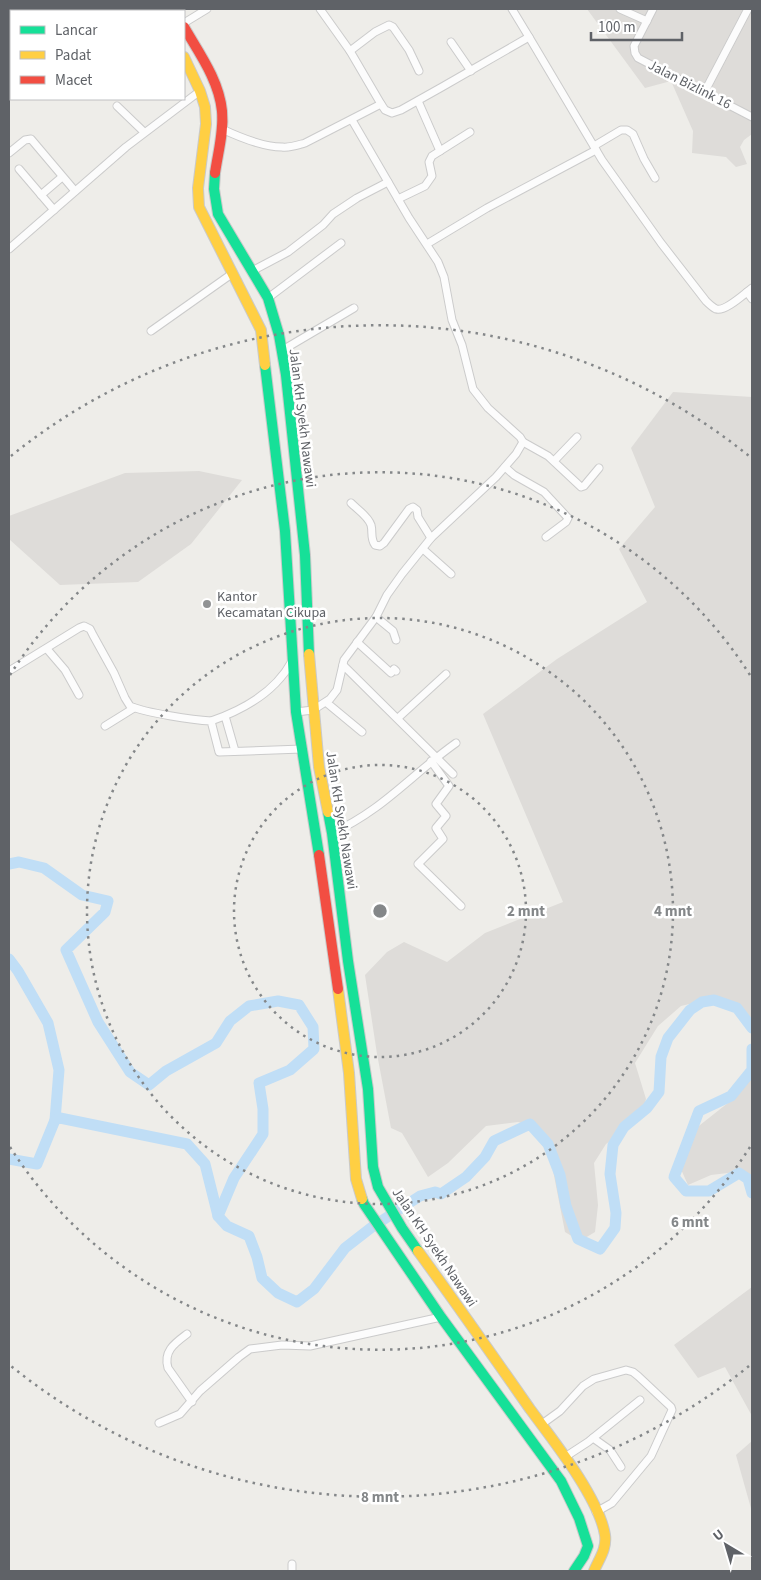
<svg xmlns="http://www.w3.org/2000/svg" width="761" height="1580" font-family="'Source Sans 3',sans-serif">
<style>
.industrial{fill:#dedcd9}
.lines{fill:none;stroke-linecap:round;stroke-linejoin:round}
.river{stroke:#c0def6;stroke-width:11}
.street-casing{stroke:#cbcbcb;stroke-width:9}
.fast-casing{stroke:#cacaca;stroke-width:12}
.slow-casing{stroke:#cacaca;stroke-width:12}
.jam-casing{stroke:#cacaca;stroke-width:12}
.street{stroke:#fcfcfc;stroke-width:7}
.fast{stroke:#16e098;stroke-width:10}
.slow{stroke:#ffcf43;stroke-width:10}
.jam{stroke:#f24e42;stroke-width:10}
.ring{fill:none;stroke:#848789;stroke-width:2.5;stroke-dasharray:2.5 5}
.poi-dot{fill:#919394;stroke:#fff;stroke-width:2}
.labels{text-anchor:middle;stroke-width:5;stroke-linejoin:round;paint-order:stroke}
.street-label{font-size:14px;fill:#5f6267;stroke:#fff}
.poi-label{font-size:14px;fill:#5f6267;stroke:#fff;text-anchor:start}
.centre{fill:#848789;stroke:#fff;stroke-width:2.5}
.ring-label{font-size:15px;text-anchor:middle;font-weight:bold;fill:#848789;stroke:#fff;stroke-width:5;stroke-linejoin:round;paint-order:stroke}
</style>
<rect width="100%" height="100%" fill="#eeede9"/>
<g class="industrial">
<path d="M587,9H752V134L744,140L740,147L747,164L736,167L726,157L692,153L693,131L671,81L645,88Z"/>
<path d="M673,392L752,397V1030L748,1022L726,1005L706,1000L681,1006L658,1026L635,1063L646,1099L641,1118L606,1144L594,1163L598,1205L595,1232L580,1241L565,1232L549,1150L538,1128L518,1122L486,1126L448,1163L428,1177L402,1133L391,1128L377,1054L365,975L387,952L404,942L447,962L485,933L563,902L483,714L557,659L647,602L619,549L655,507L631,448Z"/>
<path d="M199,471L242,480L191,544L138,582L60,585L9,539V516L125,473Z"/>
<path d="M752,1076V1186L747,1177L736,1172L711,1175L688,1185L680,1167L695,1129L738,1095Z"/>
<path d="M752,1287V1416L725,1367L698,1378L674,1345Z"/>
<path d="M752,1441V1512L736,1455Z"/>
</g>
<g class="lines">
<g class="river">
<path d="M9,864L19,862L44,868L82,895L108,901L105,912L66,950L98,1022L130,1072L149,1085L166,1071L216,1043L230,1021L249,1006L278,1001L299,1005L313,1027L314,1049L290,1070L259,1083L263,1109V1134L234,1178L218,1216L227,1226L249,1236L257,1257L262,1278L278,1293L297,1302L314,1289L345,1248L372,1227L420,1196L435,1192L441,1194L466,1177L485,1157L494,1141L530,1124L548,1144L560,1175L566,1206L578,1239L600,1249L615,1228L616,1213L610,1174L613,1145L624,1127L647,1108L659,1092L661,1057L668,1038L690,1010L702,1002L714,1000L737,1008L752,1028"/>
<path d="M9,959L18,971L48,1023L59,1070L55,1120L37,1164L9,1159"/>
<path d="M752,1049V1070L731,1096L699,1111L674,1177L686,1191H709L739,1173L748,1179L752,1193"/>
<path d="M55,1120L60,1118L187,1144L205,1164L218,1216"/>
</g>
<defs>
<g id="street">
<path d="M320,9L350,51L381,104L385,110L392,113L401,110L442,87L529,37L602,160L661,243L706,301C709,304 712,307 716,309C725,312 744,294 752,288"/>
<path d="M512,9L529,37"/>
<path d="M620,9L647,21"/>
<path d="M653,9L634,46L635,53L638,58L752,117"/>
<path d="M184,23L207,9"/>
<path d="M451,42L471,71"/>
<path d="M350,51L375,32L389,25L393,27L409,50L419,71"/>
<path d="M705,91L748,9"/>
<path d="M418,101L440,151"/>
<path d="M117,106L144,132"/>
<path d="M352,120L409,218L438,262L444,277L452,320L462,345L473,389L488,408L520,437L523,442"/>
<path d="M222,129C239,137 263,147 282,147C290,148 298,145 305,143L381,104"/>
<path d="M594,146L621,130H627L633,134L644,159L655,178"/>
<path d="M9,153L25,140L31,139L75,191"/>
<path d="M19,169L54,210"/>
<path d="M41,195L62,177"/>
<path d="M398,199L425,186L432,176L429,162L432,156L470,132"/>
<path d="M427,244L487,208L596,150"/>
<path d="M9,249L126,147L200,91"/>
<path d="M252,271L288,252L323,225L333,214L357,198L388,182"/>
<path d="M747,292L752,299"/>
<path d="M268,298L341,243"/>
<path d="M151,331L233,273"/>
<path d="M281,351L354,308"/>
<path d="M554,461L577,437"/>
<path d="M505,467L514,475L544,492L568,518L566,522L546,537"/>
<path d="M351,503C358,510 368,516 371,525C373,532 370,538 375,545L380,546L384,543L409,509L413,507L417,510L418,517L431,538"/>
<path d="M423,549L451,574"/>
<path d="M376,617L393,631L396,640"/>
<path d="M357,642L391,673L394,669L396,671"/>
<path d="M47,649L65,670L79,695"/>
<path d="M343,665L453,774"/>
<path d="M9,671L79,628L84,626L90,629L93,635L114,673L125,698L130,706C146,713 193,720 211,721L219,752L302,749"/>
<path d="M327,703L362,732"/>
<path d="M296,712L313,710L330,699L337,690L344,660L376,617L387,595L402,574L431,538L496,477L516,454L523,442L548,456L581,487L584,486L599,468"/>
<path d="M225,716L235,751"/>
<path d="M398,718L446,674"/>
<path d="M211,721C243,710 276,691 292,661"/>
<path d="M105,726L134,708"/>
<path d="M431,761L449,786L436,804L446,816L436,828L443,839L418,864L461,906"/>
<path d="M332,833C382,811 412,774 456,743"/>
<path d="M187,1334C175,1343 163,1351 168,1368L192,1402"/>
<path d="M159,1423L180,1414L200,1391L239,1357L250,1349L282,1345L310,1346L441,1317"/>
<path d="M542,1424L560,1411L583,1386L594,1379L626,1370L633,1372L638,1376L671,1407L672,1410L651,1456L612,1503L596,1512"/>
<path d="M593,1438L610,1450L621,1467"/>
<path d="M565,1457L588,1442L640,1400"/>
<path d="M292,1564V1571"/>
</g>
<g id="fast">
<path d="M157,9L158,11"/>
<path d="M173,9L174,11"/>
<path d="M215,173L214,189L218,214L268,298L279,335L286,375L305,555L309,654"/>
<path d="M265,365L285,531L296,712L319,855"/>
<path d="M328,812L332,833L348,961L368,1089L373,1167L378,1187L402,1228L418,1251"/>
<path d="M362,1199L364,1204L441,1317L561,1481L579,1518L588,1546L584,1556L574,1571"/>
</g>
<g id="slow">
<path d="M184,57L200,91L205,107L206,124L198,188L199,207L261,330L265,365"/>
<path d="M309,654L319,767L328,812"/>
<path d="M338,989L349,1073L356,1179L362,1199"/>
<path d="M418,1251C456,1303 493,1356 530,1409C553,1440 599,1498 605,1535C607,1549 599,1559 594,1571"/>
</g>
<g id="jam">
<path d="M184,27C199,53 219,80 222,111C224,132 218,152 215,173"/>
<path d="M319,855L338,989"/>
</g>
</defs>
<use href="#street" class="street-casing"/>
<use href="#fast" class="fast-casing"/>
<use href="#slow" class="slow-casing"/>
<use href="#jam" class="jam-casing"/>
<use href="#street" class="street"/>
<use href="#fast" class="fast"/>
<use href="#slow" class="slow"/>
<use href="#jam" class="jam"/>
</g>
<g class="ring">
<circle cx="380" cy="911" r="146"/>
<circle cx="380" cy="911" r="293"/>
<path d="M750 1147A439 439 0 0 1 10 1147M10 675A439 439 0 0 1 750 675"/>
<path d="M749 1366A586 586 0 0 1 11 1366M11 456A586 586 0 0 1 749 456"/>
</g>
<circle class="poi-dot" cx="207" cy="604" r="5"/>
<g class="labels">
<g class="street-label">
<text transform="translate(690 84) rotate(27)" y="5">Jalan Bizlink 16</text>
<text transform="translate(303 418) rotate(83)" y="5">Jalan KH Syekh Nawawi</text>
<text transform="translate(342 820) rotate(81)" y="5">Jalan KH Syekh Nawawi</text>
<text transform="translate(435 1247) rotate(56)" y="5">Jalan KH Syekh Nawawi</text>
</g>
<g class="poi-label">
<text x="217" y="601">Kantor<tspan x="217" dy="16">Kecamatan Cikupa</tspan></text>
</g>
</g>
<circle cx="380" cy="911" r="8" class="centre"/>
<g class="ring-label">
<text x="526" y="916">2 mnt</text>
<text x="673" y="916">4 mnt</text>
<text x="690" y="1227">6 mnt</text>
<text x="380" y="1502">8 mnt</text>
</g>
<rect width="761" height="1580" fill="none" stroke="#5f6267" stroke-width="20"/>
<rect x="10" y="10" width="175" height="90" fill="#ffffff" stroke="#bfc0c2"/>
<rect x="20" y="26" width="25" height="8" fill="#16e098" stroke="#bfc0c2"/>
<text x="55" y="35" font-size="15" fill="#5f6267">Lancar</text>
<rect x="20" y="51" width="25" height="8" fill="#ffcf43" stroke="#bfc0c2"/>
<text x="55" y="60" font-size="15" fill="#5f6267">Padat</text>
<rect x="20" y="76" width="25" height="8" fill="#f24e42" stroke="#bfc0c2"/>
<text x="55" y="85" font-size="15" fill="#5f6267">Macet</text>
<g transform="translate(726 1545) rotate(322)" stroke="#ffffff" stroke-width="4" paint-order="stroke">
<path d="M0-4L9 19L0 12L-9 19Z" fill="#5f6267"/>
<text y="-8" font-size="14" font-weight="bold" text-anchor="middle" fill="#5f6267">U</text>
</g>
<path d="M591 32v8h91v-8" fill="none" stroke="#5f6267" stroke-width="2.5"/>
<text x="598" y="32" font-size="15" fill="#5f6267" stroke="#ffffff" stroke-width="4" paint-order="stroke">100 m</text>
</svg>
